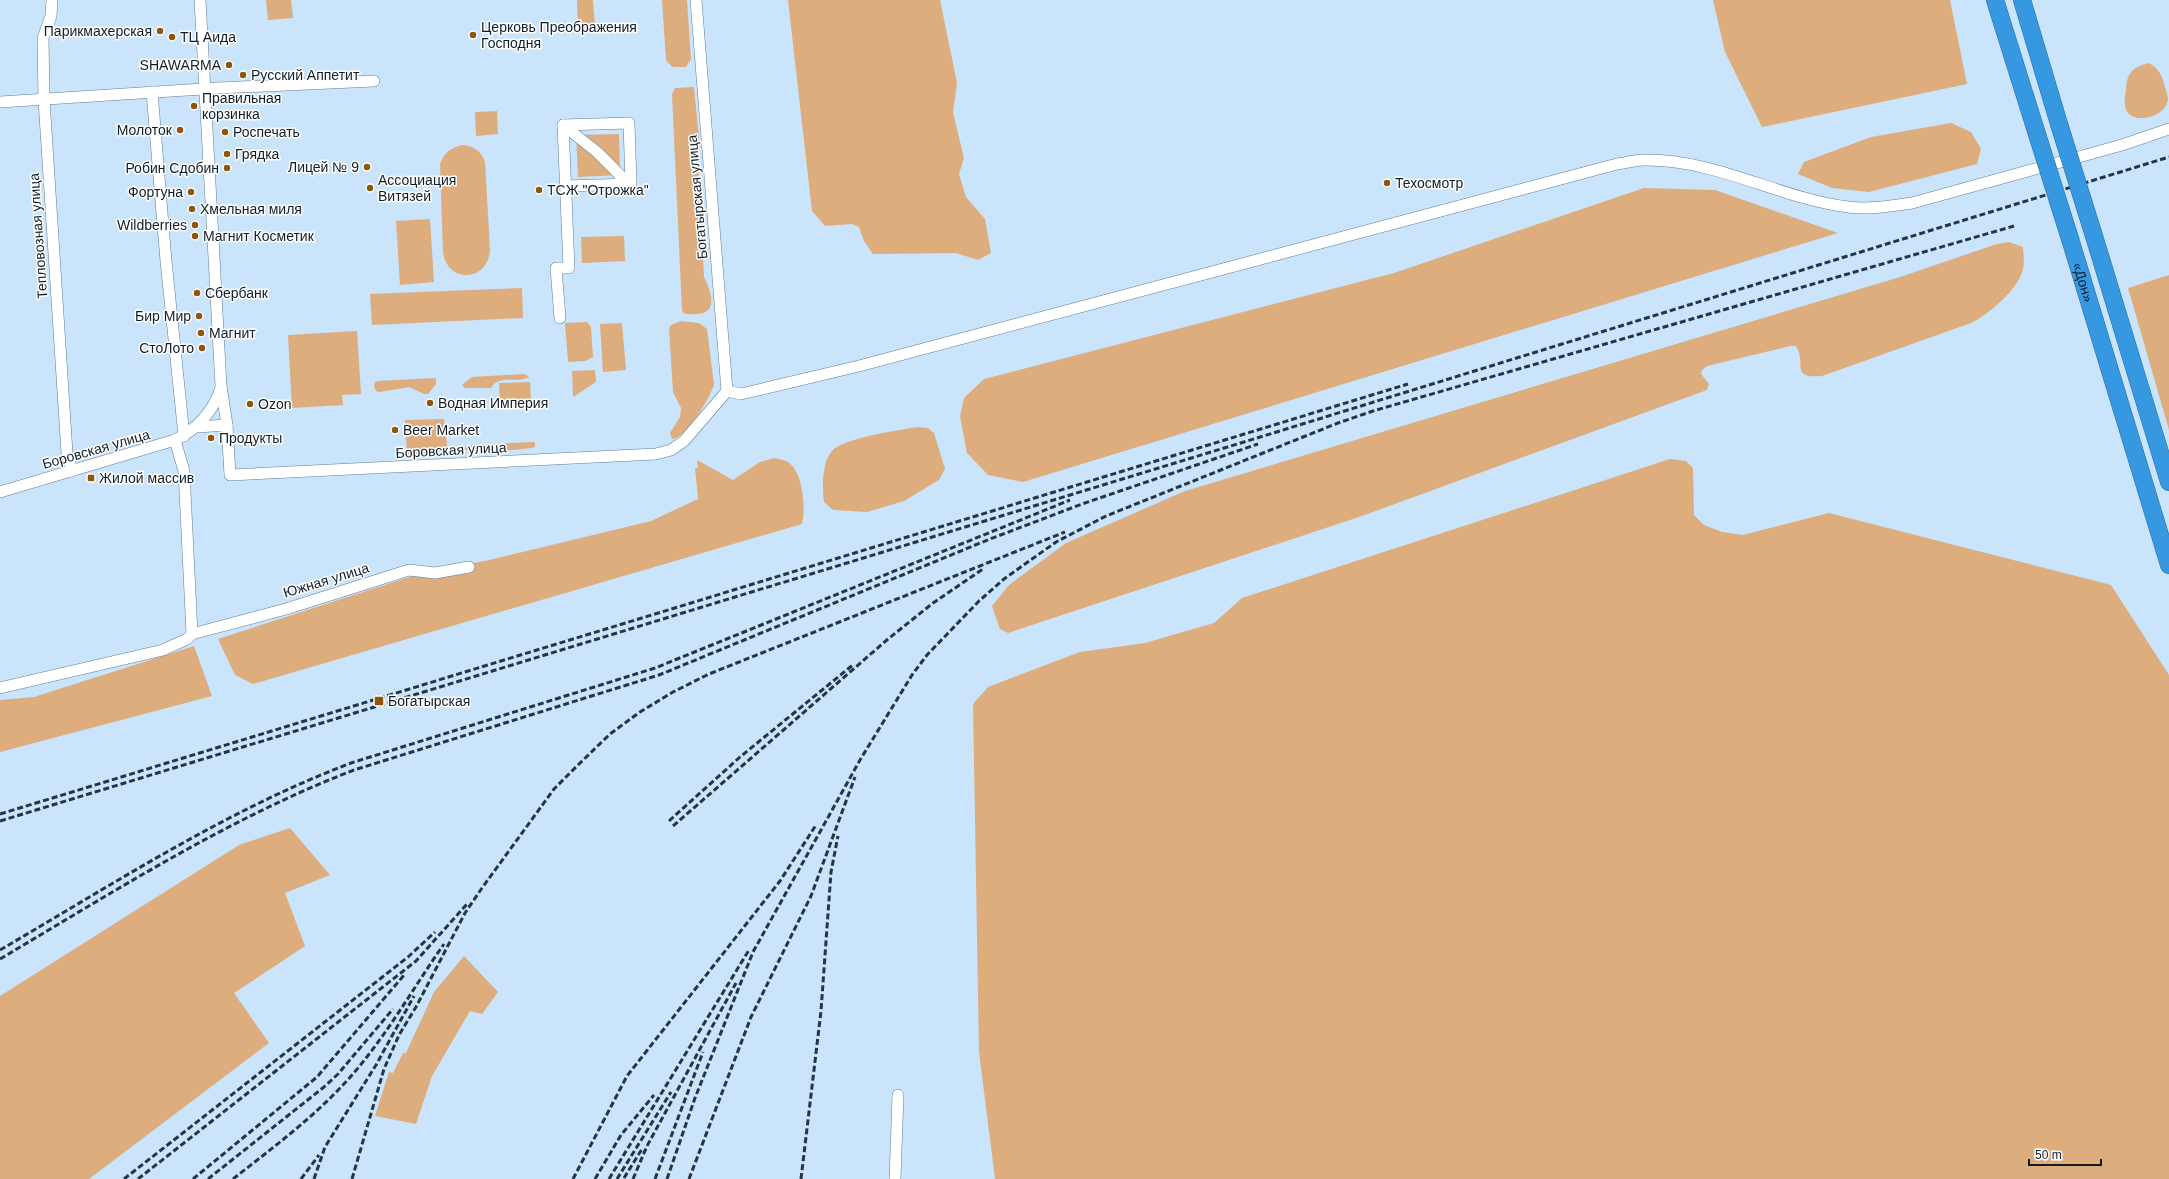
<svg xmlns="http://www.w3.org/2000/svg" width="2169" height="1179" font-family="Helvetica,sans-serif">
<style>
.green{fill:#dead7e}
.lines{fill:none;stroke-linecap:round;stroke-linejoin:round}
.minor-casing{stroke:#5f7e99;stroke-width:12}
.highway-casing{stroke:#286da0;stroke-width:18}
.minor{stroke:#fff;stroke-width:11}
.highway{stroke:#3598e1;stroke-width:17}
.rail{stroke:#263541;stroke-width:3;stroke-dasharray:6 3;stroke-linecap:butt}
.highway-bridge-casing{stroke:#286da0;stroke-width:18;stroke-linecap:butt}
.highway-bridge{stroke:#3598e1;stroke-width:17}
.poi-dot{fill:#8e550d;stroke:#fff;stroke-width:1.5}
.labels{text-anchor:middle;stroke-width:3;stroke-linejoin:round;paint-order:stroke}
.poi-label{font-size:14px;fill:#101d27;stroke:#fff;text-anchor:start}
.street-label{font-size:14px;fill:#101d27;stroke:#fff}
</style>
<rect width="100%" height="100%" fill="#c9e4fb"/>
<g class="green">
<path d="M266,0H291L293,18L268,20Z"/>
<path d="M577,0H593L595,28L578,29Z"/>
<path d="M662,0H687L691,59L686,67H672L666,60Z"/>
<path d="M788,0H940L957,83L953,113L964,158L959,174L966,197L985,219L991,253L978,260L956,253L873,254L864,241L859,227L852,224L825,226L812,211Z"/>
<path d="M1713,0H1950L1967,84L1762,127L1725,52Z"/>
<path d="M2149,63C2159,69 2162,75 2165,87C2166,91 2168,96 2168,99C2167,118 2128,127 2125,106C2124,100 2126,93 2126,87C2128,71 2134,67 2149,63Z"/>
<path d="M694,87L699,139L698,163L704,277C711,291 719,314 696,314C692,314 688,315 683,313L682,310L672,94L675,88Z"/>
<path d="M497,111L498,134L476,136L475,112Z"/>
<path d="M1951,123L1971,132L1981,149L1977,164L1869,192L1832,188L1798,174L1804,162L1871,137Z"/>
<path d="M619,134L620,175L578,177L576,135Z"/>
<path d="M462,145C474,146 481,151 485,162L490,250C488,282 448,284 443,253L440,164C444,153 450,148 462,145Z"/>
<path d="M1644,188L1715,190L1838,233L1023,482L988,475L967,453L960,416L964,398L984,379L1394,273Z"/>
<path d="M430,219L434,282L400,285L396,221Z"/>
<path d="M624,236L625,261L582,263L581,237Z"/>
<path d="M2009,242L2023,247C2023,253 2025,262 2023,269C2018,290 1989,314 1971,323L1822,376C1789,379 1807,363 1796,346H1790L1707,366L1702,370L1701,374L1709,384L1707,390L1362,516L1008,633L1000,629L992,606L1009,585L1066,543L1185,491L1897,278L1997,244Z"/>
<path d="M2169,275V430L2128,288Z"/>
<path d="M522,288L523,318L372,325L370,294Z"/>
<path d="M681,321L699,323L707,329L714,384C711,397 686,438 672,439L670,433L680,417L681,408L673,392L669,328L671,325Z"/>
<path d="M587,322L591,327L593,357L585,361L568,362L565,323Z"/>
<path d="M622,323L626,370L603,372L600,324Z"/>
<path d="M357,331L361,394L342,395L343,405L292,408L288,335Z"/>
<path d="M595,370L596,382L573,397L572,371Z"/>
<path d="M524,374L529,377C516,384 499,374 491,388H465L462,385L472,377Z"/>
<path d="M434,378L436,379V384L428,394H424L409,387L380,392L376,391L374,386L375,382L378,381Z"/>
<path d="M530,382L531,400L500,402L499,383Z"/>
<path d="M444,419L448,453L407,455L405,420Z"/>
<path d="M918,427L928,428L934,433L945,469L939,480L904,501L867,512L833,510L824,502C822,487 822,462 832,451C843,438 900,430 918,427Z"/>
<path d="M531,442H535V447C527,450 468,454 464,449L466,446L475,445Z"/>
<path d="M774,458C777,459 782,459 786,461C803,469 806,508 802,524L253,684L235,675L218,639L431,570L485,561L651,521L698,499L695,468H698L697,460L733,480L760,462Z"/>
<path d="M1670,459L1686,461L1693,468L1694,515L1704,525L1722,532L1743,535L1829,513L2111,585L2169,675V1179H995L979,1052L973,704L988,687L1080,652L1145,643L1214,623L1242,598Z"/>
<path d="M194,646L212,696L0,752V700L34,697Z"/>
<path d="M290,828L330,875L285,893L305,946L234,993L269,1043L89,1179H0V996L239,845Z"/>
<path d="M464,956L498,992L482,1014L470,1011L432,1076L416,1124L375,1116L389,1072L393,1073L403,1053H406L434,992Z"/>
</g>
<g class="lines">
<defs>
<g id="minor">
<path d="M52,0L51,16L43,38L44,100L67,453L72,471"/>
<path d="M200,0L221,386L227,425"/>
<path d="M696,0L727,391"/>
<path d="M152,92L166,261L184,436"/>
<path d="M0,102L218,88L374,81"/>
<path d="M563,125L597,152L620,175L621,184"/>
<path d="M560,318L556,268H569L563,125L629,123L631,184L566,186"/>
<path d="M727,391L741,394L859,366L1617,164C1626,163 1635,160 1644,160C1716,159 1778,198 1848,207C1869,210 1891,206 1912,203L2122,145L2169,129"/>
<path d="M197,427L227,425L230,475L656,454L671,450L684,441L727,391"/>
<path d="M175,440L184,471L192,634"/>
<path d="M0,492L175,440C197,429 213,412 221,388"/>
<path d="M0,688L163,650L187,639L192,634L286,609L409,570L435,573L469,567"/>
<path d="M895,1179L898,1095"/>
</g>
<g id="highway">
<path d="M1995,0L2036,131"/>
<path d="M2022,0L2059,124"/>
<path d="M2094,236L2169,482"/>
<path id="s1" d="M2071,242L2169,565"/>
</g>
</defs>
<use href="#minor" class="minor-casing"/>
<use href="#highway" class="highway-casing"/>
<use href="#minor" class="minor"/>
<use href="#highway" class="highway"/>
<g class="rail">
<path d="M0,814L1408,384"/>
<path d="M0,821L1244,442L2169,157"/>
<path d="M669,821L740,757L854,664"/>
<path d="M673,826L888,639L933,603L983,569"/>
<path d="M0,950C115,883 227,810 351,763L655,668L1070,500"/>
<path d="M0,959C115,891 229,818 354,770L659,675L990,539L1082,504L1258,444"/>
<path d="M624,1178L642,1149"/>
<path d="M124,1179L408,957L435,932"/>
<path d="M138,1179L416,961L467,904"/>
<path d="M193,1179L317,1077L405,974"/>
<path d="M208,1179L324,1087L338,1074L393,1009"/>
<path d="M233,1179C271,1149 309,1121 342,1086C382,1044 411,991 444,944"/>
<path d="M301,1179L319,1155"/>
<path d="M314,1179L325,1147L376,1065L414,996"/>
<path d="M352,1179L384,1069L399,1035L416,1007L465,913L482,888L554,789L578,765L610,734L640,712L673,692L709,674L1065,532"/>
<path d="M573,1179L627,1076L780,881L816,825"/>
<path d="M595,1179L621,1135L654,1095"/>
<path d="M609,1179L749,950"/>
<path d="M617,1179L671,1092"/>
<path d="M633,1179L647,1146L736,983"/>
<path d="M655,1179L703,1052"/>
<path d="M667,1179L695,1098L753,952L860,760L912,675L927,655L979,601L1004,579L1056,542L1106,516L1338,423L1373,411L2014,226"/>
<path d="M689,1179L751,1017L811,896L855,777"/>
<path d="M801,1179L821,1011L831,872L838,836"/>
</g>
<defs>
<g id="highway-bridge">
<path d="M2059,124L2094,236"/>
<path d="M2036,131L2071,242"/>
</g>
</defs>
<use href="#highway-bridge" class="highway-bridge-casing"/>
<use href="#highway-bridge" class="highway-bridge"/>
</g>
<g class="poi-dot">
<circle cx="160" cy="31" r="4"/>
<circle cx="473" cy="35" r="4"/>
<circle cx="172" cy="37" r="4"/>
<circle cx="229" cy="65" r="4"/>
<circle cx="243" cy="75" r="4"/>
<circle cx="194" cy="106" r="4"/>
<circle cx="180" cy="130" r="4"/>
<circle cx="225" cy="132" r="4"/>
<circle cx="227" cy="154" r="4"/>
<circle cx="367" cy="167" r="4"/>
<circle cx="227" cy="168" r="4"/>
<circle cx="1387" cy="183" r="4"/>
<circle cx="370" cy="188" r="4"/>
<circle cx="539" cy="190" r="4"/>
<circle cx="191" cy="192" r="4"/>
<circle cx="192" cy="209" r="4"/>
<circle cx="195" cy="225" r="4"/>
<circle cx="195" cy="236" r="4"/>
<circle cx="197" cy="293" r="4"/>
<circle cx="199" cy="316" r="4"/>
<circle cx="201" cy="333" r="4"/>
<circle cx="202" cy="348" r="4"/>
<circle cx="430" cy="403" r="4"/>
<circle cx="250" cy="404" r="4"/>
<circle cx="395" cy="430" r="4"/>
<circle cx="211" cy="438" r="4"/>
<rect x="87" y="474" width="8" height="8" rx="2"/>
<rect x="374" y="696" width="10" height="10" rx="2"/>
</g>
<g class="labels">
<g class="poi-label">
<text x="481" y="32">Церковь Преображения<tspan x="481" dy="16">Господня</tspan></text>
<text x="152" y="36" text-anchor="end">Парикмахерская</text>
<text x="180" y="42">ТЦ Аида</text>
<text x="221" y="70" text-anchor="end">SHAWARMA</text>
<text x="251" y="80">Русский Аппетит</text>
<text x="202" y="103">Правильная<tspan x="202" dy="16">корзинка</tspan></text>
<text x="172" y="135" text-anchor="end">Молоток</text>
<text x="233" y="137">Роспечать</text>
<text x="235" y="159">Грядка</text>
<text x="359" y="172" text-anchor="end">Лицей № 9</text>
<text x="219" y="173" text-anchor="end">Робин Сдобин</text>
<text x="378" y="185">Ассоциация<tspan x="378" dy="16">Витязей</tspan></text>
<text x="1395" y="188">Техосмотр</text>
<text x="547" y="195">ТСЖ "Отрожка"</text>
<text x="183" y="197" text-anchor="end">Фортуна</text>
<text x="200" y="214">Хмельная миля</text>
<text x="187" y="230" text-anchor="end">Wildberries</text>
<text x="203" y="241">Магнит Косметик</text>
<text x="205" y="298">Сбербанк</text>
<text x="191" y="321" text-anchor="end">Бир Мир</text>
<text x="209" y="338">Магнит</text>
<text x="194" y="353" text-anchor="end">СтоЛото</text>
<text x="438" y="408">Водная Империя</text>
<text x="258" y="409">Ozon</text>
<text x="403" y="435">Beer Market</text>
<text x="219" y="443">Продукты</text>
<text x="99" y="483">Жилой массив</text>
<text x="388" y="706">Богатырская</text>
</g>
<g class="street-label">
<text transform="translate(697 197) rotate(-95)" y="5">Богатырская улица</text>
<text transform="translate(38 236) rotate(-94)" y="5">Тепловозная улица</text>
<text dy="5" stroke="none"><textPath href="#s1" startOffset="42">«Дон»</textPath></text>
<text transform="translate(96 449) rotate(-16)" y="5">Боровская улица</text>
<text transform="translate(451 450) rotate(-3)" y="5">Боровская улица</text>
<text transform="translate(326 580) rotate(-17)" y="5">Южная улица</text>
</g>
</g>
<path d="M2029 1159v6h72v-6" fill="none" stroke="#101d27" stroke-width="2"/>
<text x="2035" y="1159" font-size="12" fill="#101d27" stroke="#ffffff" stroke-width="3" paint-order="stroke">50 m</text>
</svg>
